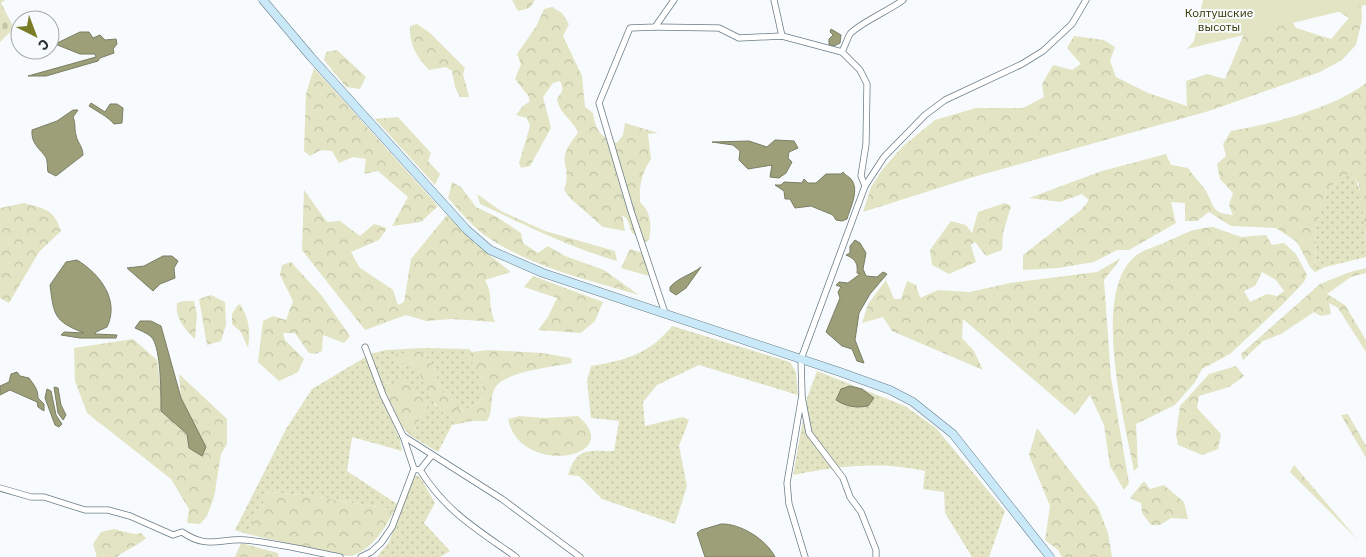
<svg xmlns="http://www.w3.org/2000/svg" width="1366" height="557" font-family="'IBM Plex Sans',sans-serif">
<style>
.grass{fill:url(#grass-dots)}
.forest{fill:url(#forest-crowns);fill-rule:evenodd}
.cemetery{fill:url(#cemetery-stones)}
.park{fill:#e2e4c3}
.water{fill:#9d9f78;stroke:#7a7e64}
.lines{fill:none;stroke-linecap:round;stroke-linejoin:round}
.minor-casing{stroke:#6a7c87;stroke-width:7}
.secondary-casing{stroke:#6a7c87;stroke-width:9}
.minor{stroke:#fff;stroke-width:5.5}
.secondary{stroke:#c9e8f8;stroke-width:8}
.labels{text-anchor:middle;stroke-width:4;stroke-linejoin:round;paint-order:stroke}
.park-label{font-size:12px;fill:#353503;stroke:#f7fbfd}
</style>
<defs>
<pattern id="grass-dots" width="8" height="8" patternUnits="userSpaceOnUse" patternTransform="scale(1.25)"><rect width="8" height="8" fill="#e2e4c3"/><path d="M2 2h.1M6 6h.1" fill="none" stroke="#c2c4a8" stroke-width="1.8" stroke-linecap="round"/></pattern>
<pattern id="forest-crowns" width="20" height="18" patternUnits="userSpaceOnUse" patternTransform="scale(1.25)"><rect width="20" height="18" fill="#e2e4c3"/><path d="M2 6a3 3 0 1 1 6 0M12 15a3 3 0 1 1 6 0" fill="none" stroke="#c2c4a8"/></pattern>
<pattern id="cemetery-stones" width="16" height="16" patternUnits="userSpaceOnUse" patternTransform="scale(1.25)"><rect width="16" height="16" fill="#e2e4c3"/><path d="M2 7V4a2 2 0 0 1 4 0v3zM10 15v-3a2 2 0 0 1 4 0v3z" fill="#c2c4a8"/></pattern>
</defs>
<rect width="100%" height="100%" fill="#f7fbfd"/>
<g class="grass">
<path d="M1351,171C1366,194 1366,230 1366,257L1325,267L1315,272L1316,228L1327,188Z"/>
<path d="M672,326L790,362L796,372L798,395L699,365L657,385L643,402L645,426L683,417L689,420L679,446L687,486L675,524L602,499L579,476L568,475C577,446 589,451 614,451L619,421L591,418L587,381L591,366C626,360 648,355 672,326Z"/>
<path d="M423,348L469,349L472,352L467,357L482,372L483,390L479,403L466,410L457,409L452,399L439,390L434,367L421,351L396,362L415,364L435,405L451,418L473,421L452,425L438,452L411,436L427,407C419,387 401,384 381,383L370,354L386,350Z"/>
<path d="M367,356L380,395L400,439L402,451L352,437L347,471L397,504L395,510L313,496L269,492L247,534L235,530L286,429L312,389Z"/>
<path d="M817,371L905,406L936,428L1005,511L989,557H972L945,513L944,492L923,489L925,471C880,461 838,466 793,475L807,398Z"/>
<path d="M415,475L420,477L435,503L424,523L450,551L440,557H377L389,542Z"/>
</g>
<g class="forest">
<path d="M512,0H535L530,8L518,11Z"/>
<path d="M1361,0L1362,19L1356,45L1342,60L1320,72L1209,111L970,178L863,212L871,187L882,170L902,147L935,120L976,108H1023L1044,97L1042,84L1053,65L1072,70L1081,64L1067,48L1074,36L1104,40L1115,47L1110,61L1116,77L1148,93L1187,106L1186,81L1207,74L1225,79L1256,5L1285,10L1296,28L1331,39L1349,18L1330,6Z"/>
<path d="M552,7L562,13L569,24L563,36L582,76L585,107L593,113C595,129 601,138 617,143L623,135L625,123L658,133L648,134L651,159C642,173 639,184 640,202C651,212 652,225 649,240L646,242L632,233L627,219L622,215L625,231L603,227L571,199L564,190C574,164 552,164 578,133C573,119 558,113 557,98C563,92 564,89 560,81L553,83L543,97L551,128L530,166L521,168L519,163L530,126L527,118L516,115L523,106L529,102V97L515,79L521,64L517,54L537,25L544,9Z"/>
<path d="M417,24L430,33L465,68L463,74L469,97H460L455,87L452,71L446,67L429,70C416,56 409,44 410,26Z"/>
<path d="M337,50L366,77L360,89L346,87L324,60L326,52Z"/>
<path d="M314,68L438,206L421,222L392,226L408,197L378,171L364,174L366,159L353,157L339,163L332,151L321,150L310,156L304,151L306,94Z"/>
<path d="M1366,83V235L1359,184L1351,172L1327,188L1316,228L1315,272L1310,267L1297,242L1276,228L1231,226L1209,212L1197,221H1185V203L1171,202L1176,223L1129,250H1117L1094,262L1058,268L1023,270V255L1081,210L1089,200L1082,194L1060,202L1029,198L1102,171L1166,154L1171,165L1188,168C1193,176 1201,183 1206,191C1215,207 1211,213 1233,215L1229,205L1233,193L1220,179L1217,164L1226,156L1223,144L1231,131C1272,124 1334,108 1366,83Z"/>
<path d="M398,117L431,153L428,161L440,174L435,185L375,119Z"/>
<path d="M452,182L461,187L476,207L497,217L521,233L523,243L538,253L548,246L565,256L604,270L639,295C585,279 530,267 483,234C470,224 459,210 448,198Z"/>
<path d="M304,190L327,222L340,221L360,236L374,224L387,228L379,240L351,252L359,267L393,290L398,305L404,302L411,259L447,215L473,242L511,272L485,280C494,296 487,304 495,322L452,319L426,321L406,315L365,330L302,250Z"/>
<path d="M477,194L501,211L545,231L615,251L617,261C569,247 525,225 480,204Z"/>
<path d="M24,203C45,209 54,209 61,231L39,252L9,303L0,298V208Z"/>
<path d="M1005,203L1011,206L1003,233L1002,250L986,256L975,242L971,245L976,262L949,274L932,265L930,250L951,221L966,225L972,233L978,212Z"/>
<path d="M1213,227L1241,237L1266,235L1272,245L1284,243L1296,254L1307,275L1304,282L1281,306L1230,354L1202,369L1195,382L1175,405L1136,424L1138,467L1134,471C1125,422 1089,288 1138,254C1146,249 1157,246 1166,242C1186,233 1190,229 1213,227ZM1262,272L1276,280L1284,291L1277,296L1267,294L1250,302L1244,291L1255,286Z"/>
<path d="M630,249L643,253L649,276L621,268Z"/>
<path d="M1121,258L1104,280L1111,378L1129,483L1124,490L1110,466L1104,425L1090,395L1075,415L963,319L962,338L974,351L983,370L892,331L883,317L862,323L868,304L886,280L894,299H901L907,281L916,285L920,298L938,290L970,292L1010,283L1097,272Z"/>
<path d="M291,262L322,296L350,336L344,343L323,335L322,351L315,354L309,353L295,333H283L285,340L304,359L298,372L279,381L258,362L263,321L273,316L286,320L293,301L280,275L282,265Z"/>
<path d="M1366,268V273L1351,277L1327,294L1345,305L1366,340V352L1338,308L1329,303L1331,314L1321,316L1314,312L1281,334L1263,341L1243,360L1241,354L1320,284L1347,273Z"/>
<path d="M533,276L603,302L595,321L581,333L538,330L548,317L557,298L524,287Z"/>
<path d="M211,295L225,302L226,325L221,341L207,345L199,299Z"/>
<path d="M183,301H194L197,315L195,339C185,330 175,318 177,303Z"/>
<path d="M240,304C249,319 251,331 248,348L241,332L232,324V314L237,306Z"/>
<path d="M133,339L157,360L161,391V411L187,434L189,448L202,456L205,447L181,398L179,374L227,419V444L221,454L214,497L207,516L200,524L187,523L189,509L171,479L87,413L75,381L74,348Z"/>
<path d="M488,350L542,353L571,358L572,363C554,367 505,371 495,388C489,398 494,411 487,421C477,421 462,422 452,418C433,411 423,381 415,364L396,362L394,354L421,351L434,367L439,390L452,399L457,409L466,410L479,403L483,390L482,372L466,357L472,352Z"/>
<path d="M1236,366L1244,376L1229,387L1199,396L1197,408L1221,434L1218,449L1202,455L1178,445L1176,434L1180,406L1209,374Z"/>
<path d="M396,375L405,376C409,390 422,393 427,407L411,436L403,428L381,383L395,384Z"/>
<path d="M1348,414L1366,446V458L1341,415Z"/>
<path d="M519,416L544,418L578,416C628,458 520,478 508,419Z"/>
<path d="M1037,428L1098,507L1108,533L1112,557H1062L1058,550L1045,540L1050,506L1029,455Z"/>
<path d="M1294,465L1358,540L1290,472Z"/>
<path d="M1144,481L1150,489L1164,485L1184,502L1188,519L1171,518L1160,525H1151L1142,513L1141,503L1130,498Z"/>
<path d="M269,492L313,496L395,510C384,529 374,548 352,556C344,557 261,537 247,534Z"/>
<path d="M114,529L134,534L141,533L146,538C142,543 124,551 117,557H97L93,544L101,532Z"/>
<path d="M241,543L278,553L279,557H235Z"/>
</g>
<path class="cemetery" d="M0,0H5L1,3L14,28L0,42Z"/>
<path class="park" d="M1203,0H1366V5L1187,49L1194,41Z"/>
<g class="water">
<path d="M831,29L841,35L840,43L834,46L829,45V39L833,35L830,32Z"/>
<path d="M80,32H89L93,38L100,35L105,40L116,39L117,44L113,49L114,53L100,58L98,61L46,76H28L96,57L95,54H80L55,44Z"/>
<path d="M91,103L105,112L110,104H117L123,108L122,123L114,124C107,116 98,112 89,106Z"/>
<path d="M73,110H78L73,117C76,124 74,128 76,135C77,142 83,147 83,155L56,176L48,172C47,167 48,160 45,156C38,147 31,143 32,130L57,121Z"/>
<path d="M775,140L794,141L798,148L789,152L788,158L792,162L786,173L779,178L770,177L772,165L748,169L739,160L740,151L733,145L712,142L749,141L767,147Z"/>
<path d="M843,172C845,175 848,176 851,179C860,190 850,208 847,219L842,221L836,220L833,215L811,206L795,208L790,199H785L784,191L775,185H781L784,182L802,183L804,179L808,183H816L826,174H841Z"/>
<path d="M855,240L860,243L866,253L863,269L866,276L877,277L883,272L887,274L870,294L859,313L855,340L864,363L857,361L852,349L842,346L826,332L840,298L838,292L841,287L836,285L839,282L848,283L860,274L857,273C858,264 856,259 846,255L850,253V246Z"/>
<path d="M163,256H172L178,261L174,268L175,278L160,284L153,291L127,268L144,266Z"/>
<path d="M77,260C100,274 120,300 107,327L96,332L95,334L117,335L116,338H80L61,335L64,332L84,333C54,321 54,316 50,285L66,262Z"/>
<path d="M701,267L686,288L676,295L670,291V287C679,277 691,275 701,267Z"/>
<path d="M140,321H151L161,326L181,398L206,447L202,456L189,448L187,434L161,411C161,394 161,356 154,341C151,334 141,331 135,328Z"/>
<path d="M17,372L20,376L29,378C34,385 38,389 38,398L44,404V411L38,407L37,402L10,390L0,395V386L9,382L11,374Z"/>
<path d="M850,386L862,389L874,398L868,406C856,408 847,407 836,400L841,389Z"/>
<path d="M54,387L58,388L61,405L66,415L63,420L58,413Z"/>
<path d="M47,389L51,391L56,415L62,424L59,427L55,425L45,398Z"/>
<path d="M721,524C740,523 767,540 775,557H705L697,533L701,530Z"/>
</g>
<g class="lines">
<defs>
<g id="minor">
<path d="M774,0L782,36"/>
<path d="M655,27L719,28L739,38L782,36L842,52L860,70L867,84L866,144L861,176L865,186"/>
<path d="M842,52C845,46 847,39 850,34C858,24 890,10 903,0"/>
<path d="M665,313L631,211L599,103L630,28L655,27L674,0"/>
<path d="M802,397L809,433L843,478L850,497L861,512L876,550V557"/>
<path d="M403,436L502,499L580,557"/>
<path d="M414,469L420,470C446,512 478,530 516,557"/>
<path d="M420,470L432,455"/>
<path d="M0,488L31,497H44L85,510H108L130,516L173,535L182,532C208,550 220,538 245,540C277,543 309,551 340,557"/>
<path d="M361,557L371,552L381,543L392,527L414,469L403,436L383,395L365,347"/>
<path d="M805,557L789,504L787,483L802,395L801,359L865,186L884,157L925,115L945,100L1022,64L1043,51L1072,24L1086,0"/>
</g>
<path id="secondary" d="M263,0L311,57L467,230L490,250L543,273L840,372L890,390L913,402L953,434L1050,557"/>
</defs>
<use href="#minor" class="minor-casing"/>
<use href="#secondary" class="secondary-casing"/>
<use href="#minor" class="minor"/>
<use href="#secondary" class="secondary"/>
</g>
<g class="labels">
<g class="park-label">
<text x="1219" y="17">Колтушские<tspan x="1219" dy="14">высоты</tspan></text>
</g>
</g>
<g transform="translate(35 35) rotate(138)"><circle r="24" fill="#f7fbfd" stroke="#a5abad"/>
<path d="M0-4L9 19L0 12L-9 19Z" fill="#7a7c25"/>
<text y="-8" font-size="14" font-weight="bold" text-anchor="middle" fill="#2a3236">С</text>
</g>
</svg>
